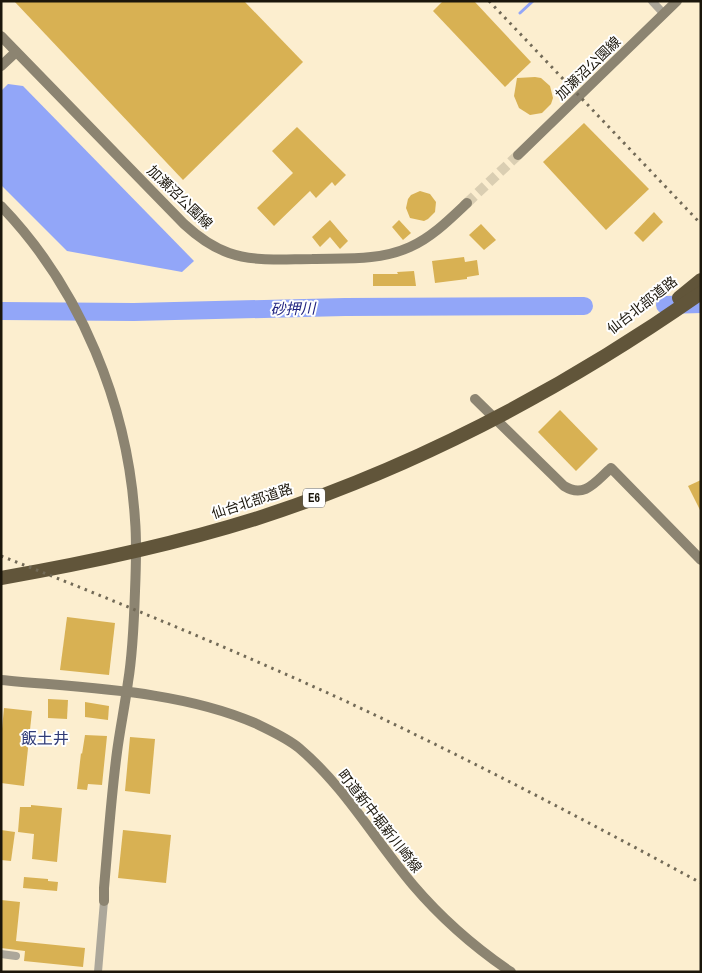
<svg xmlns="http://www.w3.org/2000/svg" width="702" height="973" font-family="'Archivo Narrow','Noto Sans JP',sans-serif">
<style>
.water{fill:#92a6f8}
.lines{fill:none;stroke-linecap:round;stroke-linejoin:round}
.stream{stroke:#92a6f8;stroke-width:3}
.river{stroke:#92a6f8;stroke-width:18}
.building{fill:#d8b153}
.secondary-tunnel{stroke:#daceb2;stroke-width:10;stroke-dasharray:10 5;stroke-linecap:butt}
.street{stroke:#aca79a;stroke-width:8}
.secondary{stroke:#8c8471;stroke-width:10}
.highway{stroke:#61553a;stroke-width:14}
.rail{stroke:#726a57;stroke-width:3;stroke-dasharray:2.5 5;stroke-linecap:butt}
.labels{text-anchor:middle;stroke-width:4;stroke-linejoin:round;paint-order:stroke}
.shield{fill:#fff;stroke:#5f5c54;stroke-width:1}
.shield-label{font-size:12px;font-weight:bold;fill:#1b160b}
.street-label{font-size:14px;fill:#1b160b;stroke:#fff}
.water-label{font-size:15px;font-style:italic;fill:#212481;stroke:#fff}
.quarter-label{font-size:16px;fill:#313c77;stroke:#fff}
</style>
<rect width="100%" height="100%" fill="#fceecf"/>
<path class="water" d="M8,84L23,86L194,261L182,272L67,251L1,185V91Z"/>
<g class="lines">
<path class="stream" d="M520,13L533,1"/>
<g class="river">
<path d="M665,305L701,304"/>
<path d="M1,311L134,312L345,307L584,306"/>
</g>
</g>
<g class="building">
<path d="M14,1H244L303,62L183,180Z"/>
<path d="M443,1H474L531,62L505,87L433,11Z"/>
<path d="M535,77L541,78L550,86L553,98L551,104L542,113L530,115L519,108L514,96L517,78Z"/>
<path d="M584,123L649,189L606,230L543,162Z"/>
<path d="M297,127L346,175L335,186L332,182L316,198L310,191L274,226L257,208L293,173L272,151Z"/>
<path d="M420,191L430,194L436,202L435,212L428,219L424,221L410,218L406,208L408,199L411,195Z"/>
<path d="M654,212L663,222L643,242L634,233Z"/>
<path d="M330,220L348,241L340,249L330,237L320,247L312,237Z"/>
<path d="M399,220L411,233L403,240L392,227Z"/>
<path d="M481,224L496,240L484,250L469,235Z"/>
<path d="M464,257L465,262L477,260L479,275L467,277V279L435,283L432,261Z"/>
<path d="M414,271L416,286H373V274H398L397,272Z"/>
<path d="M560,410L598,449L576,471L538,432Z"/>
<path d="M701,480V512L688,486Z"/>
<path d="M67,617L115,623L109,675L60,670Z"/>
<path d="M48,699L68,700L67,719L48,718Z"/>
<path d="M85,702L109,706L108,720L85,717Z"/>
<path d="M4,708L32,711L24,786L1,783V739Z"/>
<path d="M85,735L107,736L102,785L88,784L87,790L77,789L81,753L82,754Z"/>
<path d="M130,737L155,739L150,794L125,791Z"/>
<path d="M31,805L62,808L57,862L32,859L34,834L18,832L20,807H31Z"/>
<path d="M1,830L15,832L11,861L1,860Z"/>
<path d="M123,830L171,835L166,883L118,878Z"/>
<path d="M24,877L48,879V881L58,882L57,891L23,888Z"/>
<path d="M1,900L20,902L16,941L85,948L83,967L24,961L25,951L1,948Z"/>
</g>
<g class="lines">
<path class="secondary-tunnel" d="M467,203L518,155"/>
<g class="street">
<path d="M652,1L664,14"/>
<path d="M1,954L16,956"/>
<path d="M98,972L104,901"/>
</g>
<g class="secondary">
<path d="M1,36L184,224C197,236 212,247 229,253C255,262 284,259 312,259C345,258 379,261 410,247C432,237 449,220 467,203"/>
<path d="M1,66L16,52"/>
<path d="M518,155L677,1"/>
<path d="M1,206C81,289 128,406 135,520C137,543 136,567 135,591C134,621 133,652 128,682C125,705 120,729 117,752C111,797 108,843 104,888V901"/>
<path d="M475,399L564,486C585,499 596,481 611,468L701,560"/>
<path d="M1,680C84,688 180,690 257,724C271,731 287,738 299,748C345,787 374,839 413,885C442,919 474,947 511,972"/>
</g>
<g class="highway">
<path d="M679,298L701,280"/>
<path d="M1,578C87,563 172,545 255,519C414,468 565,388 701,293"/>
</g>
<g class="rail">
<path d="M489,1L701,224"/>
<path d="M1,556C116,601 229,648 341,699C463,756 583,819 701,883"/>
</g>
</g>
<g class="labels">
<rect class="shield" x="303" y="488.5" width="22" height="19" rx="4"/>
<g class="shield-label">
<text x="314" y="502">E6</text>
</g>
<g class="street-label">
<text transform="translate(588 68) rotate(-44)" y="5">加瀬沼公園線</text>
<text transform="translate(180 197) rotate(44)" y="5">加瀬沼公園線</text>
<text transform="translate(642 305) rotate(-38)" y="5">仙台北部道路</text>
<text transform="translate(252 501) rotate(-18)" y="5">仙台北部道路</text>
<text transform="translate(380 821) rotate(52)" y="5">町道新中堀新川崎線</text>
</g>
<g class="water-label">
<text transform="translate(293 309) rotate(-1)" y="5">砂押川</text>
</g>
<g class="quarter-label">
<text x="45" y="744">飯土井</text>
</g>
</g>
<rect width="702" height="973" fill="none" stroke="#1b160b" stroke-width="5"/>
</svg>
